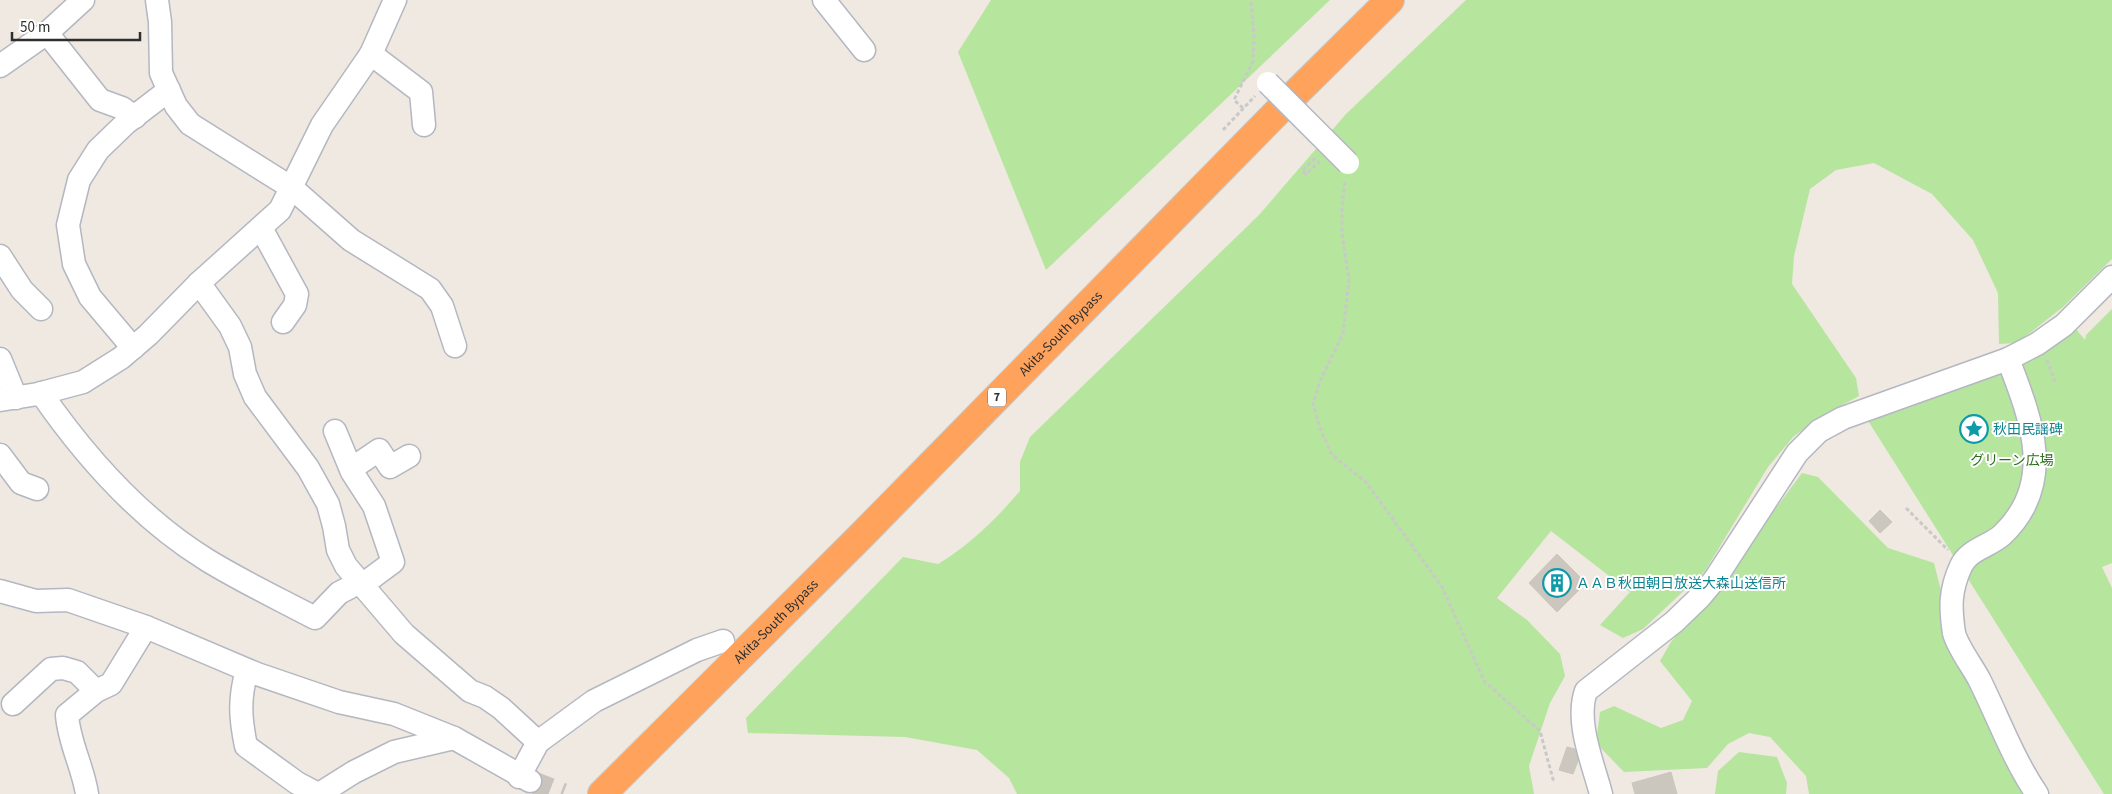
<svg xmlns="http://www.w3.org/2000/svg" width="2112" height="794" font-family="'Source Sans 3','Noto Sans JP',sans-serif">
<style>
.green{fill:#b6e59e}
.building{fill:#cbc7bf;stroke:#cbc5ba}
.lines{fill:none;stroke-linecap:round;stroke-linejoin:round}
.minor-tunnel{stroke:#c8c4bd;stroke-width:22;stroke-dasharray:22 11;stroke-linecap:butt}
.minor-casing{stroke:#b4b7c1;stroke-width:25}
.highway-casing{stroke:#c9c9c9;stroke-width:30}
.path{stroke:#c9c9c9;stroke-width:3;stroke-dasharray:4 2.5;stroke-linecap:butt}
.minor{stroke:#fff;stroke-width:22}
.highway{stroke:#ffa35c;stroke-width:28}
.minor-bridge-casing{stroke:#b4b7c1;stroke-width:25;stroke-linecap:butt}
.minor-bridge{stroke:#fff;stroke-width:22}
.labels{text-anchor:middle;stroke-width:4;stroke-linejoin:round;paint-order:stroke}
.shield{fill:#fff;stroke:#6d6d6d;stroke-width:1}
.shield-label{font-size:12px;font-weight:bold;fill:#2e2e2e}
.street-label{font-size:14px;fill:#2e2e2e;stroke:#fff}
.culture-label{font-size:14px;fill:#0d838f;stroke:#fff;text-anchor:start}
.park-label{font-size:14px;fill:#2c6e1b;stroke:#fff}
</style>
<rect width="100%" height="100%" fill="#efe9e1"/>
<g class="green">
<path d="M991,0H1330L1046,270L958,52Z"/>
<path d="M1466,0H2112V259L2063,307L2017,343L1999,344L1998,293L1973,240L1932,194L1874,163L1836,170L1810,189L1794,256L1792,284L1856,378L1859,396L1831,411L1794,436L1768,467L1705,571L1643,629L1623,638L1600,625L1630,592L1551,531L1497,598L1527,620L1560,654L1565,676L1550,703L1529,766L1534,794H1017L1009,778L977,750L905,737L748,733L746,718L903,557L938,564C971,544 995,520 1020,491V462L1030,437L1259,215L1346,114Z"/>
<path d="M2112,309V563L2102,567L2112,588V794H2104L1865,416L2072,324L2085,340L2086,335Z"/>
<path d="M1802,473L1818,477L1888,548L1934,563L1959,662L2027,794H1809L1806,776L1770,737L1749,733L1728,744L1707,768L1624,772L1596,743L1600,712L1614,706L1661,728L1683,720L1692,701L1660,661L1671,642L1746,549Z"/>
<path d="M1739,752L1777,757L1787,783L1786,794H1715L1718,771Z"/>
</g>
<g class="building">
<path d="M1880,510L1892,522L1880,533L1869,521Z"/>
<path d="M1557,554L1586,583L1557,612L1529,583Z"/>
<path d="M1567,747L1575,749L1578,761L1573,774L1559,770Z"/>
<path d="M1671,772L1677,794H1635L1632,783Z"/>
</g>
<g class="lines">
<path class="minor-tunnel" d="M530,781L563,794"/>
<defs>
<g id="minor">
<path d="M157,0L160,22L161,73L176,106L190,124L292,188L351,240L430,289L442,306L455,346"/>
<path d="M824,0L864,50"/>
<path d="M47,33L100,100L122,108L135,117"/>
<path d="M371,54L421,92L424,125"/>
<path d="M0,66L47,33L83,0"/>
<path d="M261,228L297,294L295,305L283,322"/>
<path d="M0,256L22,290L41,309"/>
<path d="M199,283L230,326L240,347L245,374L255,397L308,468L328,504L334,526L338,550L346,566L404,634L470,691L485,697L501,708L538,742"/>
<path d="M133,348L90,297L74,264L68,225L79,180L98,150L126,123L169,90"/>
<path d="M0,359L16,398"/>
<path d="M2008,359C2031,419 2057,483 2002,535C1990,546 1968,550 1961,566C1950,590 1950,607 1954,633C1957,646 1972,666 1979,679C1998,717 2013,759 2037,794"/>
<path d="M41,393C86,458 139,518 207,560C241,581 279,599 315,618L339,593L360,582"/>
<path d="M0,400L38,394L83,382L121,358L148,335L199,283L280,210L322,125L371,54L395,0"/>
<path d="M335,431L352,472L374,506L393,562L362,585"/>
<path d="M0,455L21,483L37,489"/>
<path d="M351,469L379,450L390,467L409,456"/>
<path d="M0,591L36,601L68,600L146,627L257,674L339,702L394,714L454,738L530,781"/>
<path d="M247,670C239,699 240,717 246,746L297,783L318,794"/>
<path d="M13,704L51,669L63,668L77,672L96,691"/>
<path d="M519,777L538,742L594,701L697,650L723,641"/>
<path d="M87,794C83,767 69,743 67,715L96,691L111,684L146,627"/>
<path d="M319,794L354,772L394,752L454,738"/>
<path d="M1601,794C1593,763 1575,722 1586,691L1674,622L1700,597L1715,579L1797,453L1819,431L1843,418L2008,359L2037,344L2064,325L2112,277"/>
</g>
<g id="highway">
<path id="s1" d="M602,794L860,537L1290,99L1390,0"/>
</g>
</defs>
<use href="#minor" class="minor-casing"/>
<use href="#highway" class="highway-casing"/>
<g class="path">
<path d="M1243,108L1234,100L1253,61L1254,37L1251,0"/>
<path d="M1223,130L1255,96"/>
<path d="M1315,158L1302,171L1306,174L1320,161"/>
<path d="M1345,182L1342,208V233L1349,280L1343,334L1320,381L1313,404L1320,428L1332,455L1366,482L1442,587L1484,681L1540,731L1554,783"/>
<path d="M2047,360L2056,385"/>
<path d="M1906,508L1948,550"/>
</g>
<use href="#minor" class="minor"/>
<use href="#highway" class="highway"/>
<defs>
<path id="minor-bridge" d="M1268,83L1348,163"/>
</defs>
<use href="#minor-bridge" class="minor-bridge-casing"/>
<use href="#minor-bridge" class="minor-bridge"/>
</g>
<defs>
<symbol id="sight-ring" viewBox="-11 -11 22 22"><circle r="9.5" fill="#fff" stroke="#0f9aa8" stroke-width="1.5"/><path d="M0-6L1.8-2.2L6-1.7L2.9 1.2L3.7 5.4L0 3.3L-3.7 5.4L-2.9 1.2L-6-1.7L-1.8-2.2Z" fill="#0f9aa8"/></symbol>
<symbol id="building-ring" viewBox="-11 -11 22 22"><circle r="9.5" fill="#fff" stroke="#0f9aa8" stroke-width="1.5"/><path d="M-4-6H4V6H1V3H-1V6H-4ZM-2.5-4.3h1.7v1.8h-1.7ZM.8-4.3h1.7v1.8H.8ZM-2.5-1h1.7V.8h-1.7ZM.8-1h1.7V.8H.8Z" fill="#0f9aa8"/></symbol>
</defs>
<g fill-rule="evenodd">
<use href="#sight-ring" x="1958" y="413" width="32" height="32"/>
<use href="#building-ring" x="1541" y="567" width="32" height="32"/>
</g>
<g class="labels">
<rect class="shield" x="988" y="387.5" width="18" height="19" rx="4"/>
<g class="shield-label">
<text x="997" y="401">7</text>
</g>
<g class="street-label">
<text dy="5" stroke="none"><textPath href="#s1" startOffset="650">Akita-South Bypass</textPath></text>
<text dy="5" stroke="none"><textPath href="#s1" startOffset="245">Akita-South Bypass</textPath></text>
</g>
<g class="culture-label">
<text x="1993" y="434">秋田民謡碑</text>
<text x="1576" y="588">ＡＡＢ秋田朝日放送大森山送信所</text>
</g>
<g class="park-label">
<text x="2012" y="465">グリーン広場</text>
</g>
</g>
<path d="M12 32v8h128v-8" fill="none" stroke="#2e2e2e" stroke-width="2.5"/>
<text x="20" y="32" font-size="15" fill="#2e2e2e" stroke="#ffffff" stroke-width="4" paint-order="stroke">50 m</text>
</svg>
